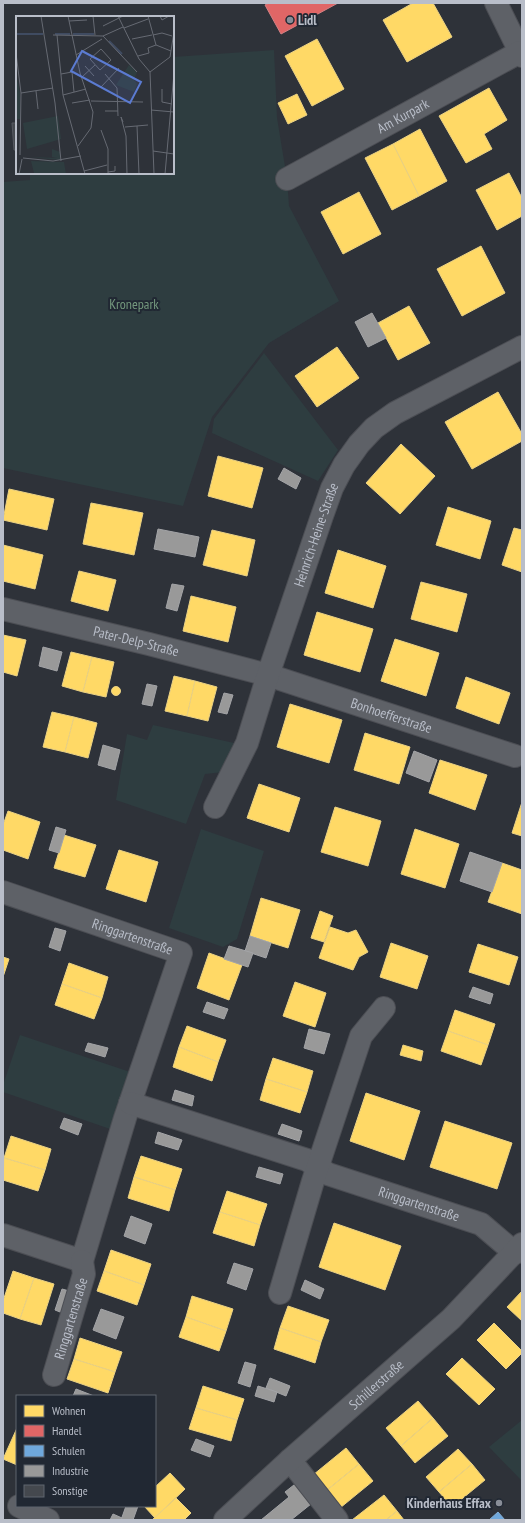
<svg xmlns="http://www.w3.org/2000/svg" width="525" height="1523" font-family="'PT Sans Narrow',sans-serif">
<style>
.green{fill:#2e3d40}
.homes{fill:#ffd966;stroke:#ead184}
.shops{fill:#e06666;stroke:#d48084}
.schools{fill:#6fa8dc;stroke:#85afd6}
.industry{fill:#999;stroke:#a3a4a7}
.building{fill:#44484e;stroke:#565961}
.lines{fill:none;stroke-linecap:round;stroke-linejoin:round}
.street-casing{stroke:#4c4e54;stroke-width:24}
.street{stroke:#5e6167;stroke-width:22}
.poi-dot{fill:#888d97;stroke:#212833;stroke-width:1.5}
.labels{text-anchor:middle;stroke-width:4;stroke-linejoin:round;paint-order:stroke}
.poi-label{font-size:14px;font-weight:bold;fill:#b9bec9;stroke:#212833;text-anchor:start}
.street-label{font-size:14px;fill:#b9bec9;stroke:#212833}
.park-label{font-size:14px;fill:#73977d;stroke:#212833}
.inset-river{fill:none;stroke:#3f4b61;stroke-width:2}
.inset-road{fill:none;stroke:#666a73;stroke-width:1}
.view{fill:#5b7bd2;fill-opacity:0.15;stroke:#5b7bd2;stroke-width:2}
.inset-edge{fill:none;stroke:#b9bec9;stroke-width:2}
</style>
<rect width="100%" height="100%" fill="#2e3239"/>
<g class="green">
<path d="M274,50L277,118L287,179L289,206L339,301L269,343L212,417L183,506L3,468V182L30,180V173H173V57Z"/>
<path d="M264,353L338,450L318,481L212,433L214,419Z"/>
<path d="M153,725L234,743L223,772L205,774L186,824L116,800L127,734L147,740Z"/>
<path d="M201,829L264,851L237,939L223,947L169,928Z"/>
<path d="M20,1035L136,1074L116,1131L3,1092V1085Z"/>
<path d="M522,1420V1481L489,1447Z"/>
</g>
<g class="homes">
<path d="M413,3H433L452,37L407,62L383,20Z"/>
<path d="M317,39L344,89L312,106L285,56Z"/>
<path d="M489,88L507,120L484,134L492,149L466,163L439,116Z"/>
<path d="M297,94L307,115L288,124L278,103Z"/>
<path d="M420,129L447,181L419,196L393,144Z"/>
<path d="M393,144L419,196L392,210L365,158Z"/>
<path d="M509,173L522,198V216L497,230L476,190Z"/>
<path d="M359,192L381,234L343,254L321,212Z"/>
<path d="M481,246L505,293L462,316L437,269Z"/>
<path d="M409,306L430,343L398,360L378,323Z"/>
<path d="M337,347L359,378L317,407L295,376Z"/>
<path d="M498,392L522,434V441L472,469L445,422Z"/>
<path d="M401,444L435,476L400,514L366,483Z"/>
<path d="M218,456L263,468L252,508L208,496Z"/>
<path d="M9,489L54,499L47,530L3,520Z"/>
<path d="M91,503L143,513L134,555L83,544Z"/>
<path d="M448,507L491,521L480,559L436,545Z"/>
<path d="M514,528L522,530V572L502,565Z"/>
<path d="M212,530L255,540L247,576L203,565Z"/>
<path d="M3,545L43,555L35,589L3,581Z"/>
<path d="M338,550L386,566L373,608L325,593Z"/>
<path d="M79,571L116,580L108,611L71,601Z"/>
<path d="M421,582L467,594L457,632L411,619Z"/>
<path d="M191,596L236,607L228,642L183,631Z"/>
<path d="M317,612L373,629L360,672L304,655Z"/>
<path d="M3,635L26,640L17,676L3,672Z"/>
<path d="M395,639L439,653L426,696L381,681Z"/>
<path d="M71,652L92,657L83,692L62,686Z"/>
<path d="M92,657L114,662L106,697L83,692Z"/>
<path d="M174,676L195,681L187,716L165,711Z"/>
<path d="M466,677L510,693L499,724L456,708Z"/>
<path d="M195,681L217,687L208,721L187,716Z"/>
<circle cx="116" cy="691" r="4.5"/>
<path d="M290,704L342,720L329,763L277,747Z"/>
<path d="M52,712L74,717L65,752L43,747Z"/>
<path d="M74,717L97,723L88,758L65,752Z"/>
<path d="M365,733L410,747L399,784L354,770Z"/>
<path d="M440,760L487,775L475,810L429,793Z"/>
<path d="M259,784L300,798L289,832L247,818Z"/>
<path d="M522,802V836L512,833Z"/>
<path d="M335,807L381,821L368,866L321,852Z"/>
<path d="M8,811L40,822L28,859L3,850V825Z"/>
<path d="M415,829L459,844L445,888L401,874Z"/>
<path d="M64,835L96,845L85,877L54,868Z"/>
<path d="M119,850L158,862L146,902L106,889Z"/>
<path d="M502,863L522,870V914L488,902Z"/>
<path d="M261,898L300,910L288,948L250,936Z"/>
<path d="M320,911L333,916L324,942L311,938Z"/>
<path d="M330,927L348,933L356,930L368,952L359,957L353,970L319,958Z"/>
<path d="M391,943L428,956L417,989L380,977Z"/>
<path d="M478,944L518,957L509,985L469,972Z"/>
<path d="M209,953L242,965L229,1000L197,988Z"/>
<path d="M3,957L9,959L3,977Z"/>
<path d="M69,963L108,977L102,998L62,984Z"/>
<path d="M295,982L326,993L315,1027L283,1016Z"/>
<path d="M62,984L102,998L94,1019L55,1005Z"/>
<path d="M455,1010L495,1024L488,1045L448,1031Z"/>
<path d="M187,1026L226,1040L218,1062L179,1047Z"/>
<path d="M448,1031L488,1045L481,1065L441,1051Z"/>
<path d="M403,1045L423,1051L421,1061L400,1055Z"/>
<path d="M179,1047L218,1062L212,1081L173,1067Z"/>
<path d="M273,1058L313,1071L307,1092L266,1079Z"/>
<path d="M266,1079L307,1092L300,1113L260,1100Z"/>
<path d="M366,1093L420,1111L404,1160L350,1141Z"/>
<path d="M445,1121L512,1143L497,1189L430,1167Z"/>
<path d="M11,1136L51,1149L45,1170L4,1158Z"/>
<path d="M141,1156L182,1169L175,1190L134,1177Z"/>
<path d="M4,1158L45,1170L38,1191L3,1180Z"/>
<path d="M134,1177L175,1190L169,1211L128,1198Z"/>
<path d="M227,1191L267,1204L260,1225L220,1212Z"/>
<path d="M220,1212L260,1225L254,1246L213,1233Z"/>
<path d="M334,1223L401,1246L385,1290L319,1267Z"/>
<path d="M111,1250L151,1264L144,1285L104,1271Z"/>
<path d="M13,1271L34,1278L20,1319L3,1313V1301Z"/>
<path d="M104,1271L144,1285L137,1305L97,1291Z"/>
<path d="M34,1278L54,1284L41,1325L20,1319Z"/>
<path d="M522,1291V1321L507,1307Z"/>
<path d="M192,1296L233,1309L226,1331L186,1317Z"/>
<path d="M288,1306L329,1320L321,1342L280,1328Z"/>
<path d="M186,1317L226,1331L219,1351L179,1337Z"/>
<path d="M494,1323L522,1351V1353L506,1369L477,1340Z"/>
<path d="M280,1328L321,1342L315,1363L274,1349Z"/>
<path d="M80,1338L122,1352L115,1372L74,1359Z"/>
<path d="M462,1358L495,1389L479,1405L446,1374Z"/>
<path d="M74,1359L115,1372L108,1393L67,1379Z"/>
<path d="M203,1386L244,1399L237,1420L196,1408Z"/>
<path d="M418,1401L433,1418L401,1446L386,1428Z"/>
<path d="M196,1408L237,1420L231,1441L189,1429Z"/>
<path d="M433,1418L448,1436L415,1463L401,1446Z"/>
<path d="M17,1428V1465L3,1459Z"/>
<path d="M346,1448L359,1464L326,1491L313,1475Z"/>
<path d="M458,1449L472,1464L439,1492L426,1477Z"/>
<path d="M359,1464L373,1481L340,1508L326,1491Z"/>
<path d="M472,1464L485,1480L452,1507L439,1492Z"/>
<path d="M170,1473L185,1489L155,1518L144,1506H155V1487Z"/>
<path d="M384,1495L397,1511L386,1520H352Z"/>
<path d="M176,1498L191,1513L184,1520H152Z"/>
<path d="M397,1511L404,1520H386Z"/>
</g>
<path class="shops" d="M269,3H338L281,34L265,5Z"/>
<path class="schools" d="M498,1512L505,1520H489Z"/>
<g class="industry">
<path d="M372,313L386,338L368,347L355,322Z"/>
<path d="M284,468L301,478L296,489L278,479Z"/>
<path d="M158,529L199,537L195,557L154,549Z"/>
<path d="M172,584L184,586L177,611L166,608Z"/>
<path d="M43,647L62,652L57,671L39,666Z"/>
<path d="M147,684L157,686L152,706L142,704Z"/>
<path d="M224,693L233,695L227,714L218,712Z"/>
<path d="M103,745L120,750L115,770L98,765Z"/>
<path d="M414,751L437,760L429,782L406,773Z"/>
<path d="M56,827L66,830L59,853L49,850Z"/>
<path d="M470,852L502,863L492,892L460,881Z"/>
<path d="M55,928L66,931L60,951L49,947Z"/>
<path d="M250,936L271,943L266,958L245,951Z"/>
<path d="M229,946L253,953L248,967L224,959Z"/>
<path d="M473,987L493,994L490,1004L469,997Z"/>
<path d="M207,1002L228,1009L224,1019L203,1012Z"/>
<path d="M309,1029L330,1034L324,1054L304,1048Z"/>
<path d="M88,1043L108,1048L105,1057L85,1051Z"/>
<path d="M175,1090L194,1096L192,1106L172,1100Z"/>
<path d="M64,1118L82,1124L78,1135L60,1128Z"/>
<path d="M282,1124L302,1131L299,1141L278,1134Z"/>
<path d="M158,1132L182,1140L178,1150L155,1143Z"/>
<path d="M259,1167L283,1174L280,1184L256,1177Z"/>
<path d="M131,1216L152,1224L145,1244L124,1236Z"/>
<path d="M234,1263L253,1269L246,1290L227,1283Z"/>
<path d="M305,1280L324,1289L320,1299L301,1290Z"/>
<path d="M62,1289L73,1292L65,1314L55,1310Z"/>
<path d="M101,1309L124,1317L116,1339L93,1330Z"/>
<path d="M245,1362L256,1365L250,1387L238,1383Z"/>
<path d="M270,1378L290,1386L286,1396L266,1388Z"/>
<path d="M258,1386L277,1392L274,1402L255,1396Z"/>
<path d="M76,1389L94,1396H73Z"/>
<path d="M196,1439L214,1446L210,1457L191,1450Z"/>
<path d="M299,1481L303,1486L299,1489L311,1504L291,1520H261L289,1497L285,1492Z"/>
<path d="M126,1506H138L133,1520H121Z"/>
<path d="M113,1514L122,1518L121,1520H110Z"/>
</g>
<path class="building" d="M12,123H17V150H14Z"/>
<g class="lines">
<defs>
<g id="street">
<path d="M496,3L522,56"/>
<path id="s1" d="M287,179L520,52"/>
<path id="s2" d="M3,609L149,644L268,675L515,756"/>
<path id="s3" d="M215,807L247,743L268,675L322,516L332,488L344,465L359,444L374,428L395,413L522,347"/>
<path id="s4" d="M3,892L181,953L125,1118L82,1261L3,1235"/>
<path id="s5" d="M130,1103L307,1160L328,1174L481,1224L515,1253"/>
<path d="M280,1293L313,1181L361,1036L384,1008"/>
<path id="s6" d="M54,1375L84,1274L82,1261"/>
<path d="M290,1460L337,1520"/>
<path d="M19,1506L48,1520"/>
<path id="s7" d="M225,1520L290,1460L451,1319L522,1244"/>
</g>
</defs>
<use href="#street" class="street-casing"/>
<use href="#street" class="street"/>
</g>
<g class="poi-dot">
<circle cx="290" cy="20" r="4"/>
<circle cx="499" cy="1503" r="4"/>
</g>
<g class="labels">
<g class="poi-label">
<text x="298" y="25">Lidl</text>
<text x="491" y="1508" text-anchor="end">Kinderhaus Effax</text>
</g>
<g class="street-label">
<text dy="5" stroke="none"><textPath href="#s1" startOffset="132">Am Kurpark</textPath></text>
<text dy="5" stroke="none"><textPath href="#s3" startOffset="291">Heinrich-Heine-Straße</textPath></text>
<text dy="5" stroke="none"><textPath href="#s2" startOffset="137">Pater-Delp-Straße</textPath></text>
<text dy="5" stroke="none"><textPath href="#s2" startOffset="403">Bonhoefferstraße</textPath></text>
<text dy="5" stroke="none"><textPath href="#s4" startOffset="137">Ringgartenstraße</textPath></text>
<text dy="5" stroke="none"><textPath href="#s5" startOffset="307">Ringgartenstraße</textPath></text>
<text dy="5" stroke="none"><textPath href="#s6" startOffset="59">Ringgartenstraße</textPath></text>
<text dy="5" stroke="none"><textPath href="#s7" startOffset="203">Schillerstraße</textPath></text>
</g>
<g class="park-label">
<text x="134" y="309">Kronepark</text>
</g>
</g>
<g transform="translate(16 16)">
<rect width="158" height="158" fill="#2e3239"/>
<path d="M113,49L121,56L118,64L121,68L118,76L100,69ZM0,57L4,77V103H0ZM42,100L45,123L11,133L7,107ZM36,133L44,136V144L14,141L41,142L36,141ZM15,145L48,146L50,158H10L18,157Z" fill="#2e3d40"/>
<path class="inset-river" d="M0,18H27M39,18H54M57,18H78M93,25L106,38"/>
<path class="inset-road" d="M25,0L39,87L45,145M52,0L64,57L77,96L75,112L62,130M77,0L79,19M102,0L123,43L134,56L138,158M132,0L140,29M144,0L146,4L153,0M53,5L71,4M87,10L107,0M108,12L132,3M37,19L87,20L107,11M41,19L47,79L69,158M137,19L146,17L156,20M87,20L121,56M116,23L136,19M140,29L155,35M85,33L95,44L84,54L74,43ZM0,37L5,77L4,139M60,39L86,23M122,40L133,37L132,32L140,29M69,50L78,60M134,56L154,41L158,16M45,58L56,56L58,76M89,58L101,72L102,100M66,61L79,49M85,71L103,52M146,73V86L156,88M20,75L22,93M5,77L37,72M47,79L70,73M75,85L127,86M56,87L74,84M135,94L158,96M89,95H102M107,106L105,101L110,120L111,158M121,110L123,158M109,111L132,109M85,114L92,133V158M137,135L158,138M7,142L37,145L65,140M68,155L91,149M92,156L99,155V150M3,158L6,143M149,158L158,57"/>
<path class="view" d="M66,35L125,66L114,87L55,55Z"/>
<rect width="158" height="158" class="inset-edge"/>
</g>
<rect width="525" height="1523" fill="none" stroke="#b9bec9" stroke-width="8"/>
<rect x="16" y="1395" width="140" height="112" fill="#212833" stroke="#5e646f"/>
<rect x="24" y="1405" width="20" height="12" fill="#ffd966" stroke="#5e646f"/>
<text x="52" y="1415" font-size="12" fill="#b9bec9">Wohnen</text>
<rect x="24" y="1425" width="20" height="12" fill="#e06666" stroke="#5e646f"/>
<text x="52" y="1435" font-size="12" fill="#b9bec9">Handel</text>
<rect x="24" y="1445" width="20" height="12" fill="#6fa8dc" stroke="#5e646f"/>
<text x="52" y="1455" font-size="12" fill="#b9bec9">Schulen</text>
<rect x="24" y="1465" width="20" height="12" fill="#999999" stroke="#5e646f"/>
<text x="52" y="1475" font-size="12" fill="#b9bec9">Industrie</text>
<rect x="24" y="1485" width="20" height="12" fill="#44484e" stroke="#5e646f"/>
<text x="52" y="1495" font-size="12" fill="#b9bec9">Sonstige</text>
</svg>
